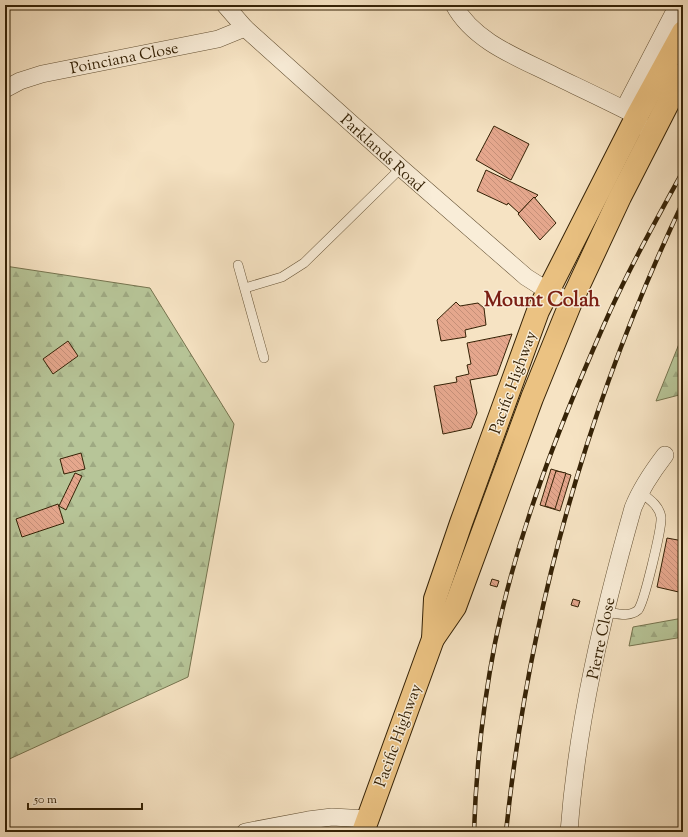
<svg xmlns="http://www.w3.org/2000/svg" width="688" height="837" font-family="'Sorts Mill Goudy',serif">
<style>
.forest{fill:url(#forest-firs);stroke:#76744f}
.building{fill:url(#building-back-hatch);stroke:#352206}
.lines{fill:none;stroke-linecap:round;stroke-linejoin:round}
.service-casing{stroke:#655235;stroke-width:10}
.minor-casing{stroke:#655235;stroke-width:18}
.primary-casing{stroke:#352206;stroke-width:24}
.service{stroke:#f9edd8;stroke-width:9}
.minor{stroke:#f9edd8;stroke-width:17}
.primary{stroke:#ebc282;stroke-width:22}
.rail-casing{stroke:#352206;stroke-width:4.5}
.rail{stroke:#f9edd8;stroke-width:3;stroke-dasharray:9;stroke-linecap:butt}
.labels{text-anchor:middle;stroke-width:3;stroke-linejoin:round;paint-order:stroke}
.street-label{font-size:16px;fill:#352206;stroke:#f9edd8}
.district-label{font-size:20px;font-weight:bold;fill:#7a1f14;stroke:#f9edd8}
</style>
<defs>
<pattern id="forest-firs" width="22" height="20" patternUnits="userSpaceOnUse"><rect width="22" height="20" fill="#b7c598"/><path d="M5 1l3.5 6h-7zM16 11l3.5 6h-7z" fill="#9ea982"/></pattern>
<pattern id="building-back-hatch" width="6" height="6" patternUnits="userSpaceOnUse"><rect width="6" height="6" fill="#e5a78d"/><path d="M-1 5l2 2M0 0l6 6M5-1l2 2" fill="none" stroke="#c58f78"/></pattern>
</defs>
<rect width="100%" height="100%" fill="#f6e3c3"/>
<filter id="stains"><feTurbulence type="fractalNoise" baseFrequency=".005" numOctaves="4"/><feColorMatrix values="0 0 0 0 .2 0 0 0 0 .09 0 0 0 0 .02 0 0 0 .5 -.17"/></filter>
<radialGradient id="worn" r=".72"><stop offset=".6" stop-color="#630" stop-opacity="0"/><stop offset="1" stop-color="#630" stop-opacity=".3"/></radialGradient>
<g class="forest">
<path d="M5,266L150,288L234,424L188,677L5,761Z"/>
<path d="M683,334V394L656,401Z"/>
<path d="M683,618V637L629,646L633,627Z"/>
</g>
<g class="building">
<path d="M494,126L529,144L511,180L476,160Z"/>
<path d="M486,170L538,195L535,198L534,197L519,213L508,203L507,205L477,191Z"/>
<path d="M534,197L556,223L540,240L518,214Z"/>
<path d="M456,302L460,306L478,303L484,308L486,325L465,330L466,337L441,341L437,320Z"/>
<path d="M512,334L497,375L470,380L477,413L471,428L443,434L434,386L457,382L456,377L469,374L467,365L471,364L467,343Z"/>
<path d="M68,341L78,356L53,374L43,359Z"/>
<path d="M81,453L85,469L64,474L60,459Z"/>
<path d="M551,469L571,475L560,511L540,505Z"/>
<path d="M556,471L566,473L555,509L545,506Z"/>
<path d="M75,473L82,476L66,510L59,506Z"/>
<path d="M58,504L64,523L22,537L16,519Z"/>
<path d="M667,538L683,541V593L657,587Z"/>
<path d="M492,579L499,581L497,587L490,585Z"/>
<path d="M5,590H8L7,606H5Z"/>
<path d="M573,599L580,601L578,607L571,605Z"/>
</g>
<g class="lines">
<defs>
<g id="service">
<path d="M238,265L264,358"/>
<path d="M245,288L282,277L304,263L401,168"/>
<path d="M605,612C615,613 629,618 638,610C644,603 662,528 661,517C659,505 649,499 640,492"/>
</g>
<g id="minor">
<path d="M225,5L245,28L401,168L526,277L548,291L571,302"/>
<path d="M454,5C474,42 519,58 555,76C582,89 610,102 637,116L641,126"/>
<path d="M5,89L20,81L42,74L218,39L245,28"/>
<path d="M624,109L678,5"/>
<path d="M245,832L308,820L332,817L368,819"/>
<path d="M569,832C577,722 603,614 633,508C641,488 652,472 665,455"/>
</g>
<g id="primary">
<path d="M433,639L435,599L461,523L538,311L637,116L683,32"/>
<path d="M363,832L433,639L455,607L532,398L571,302L620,197L683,74"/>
</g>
</defs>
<use href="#service" class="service-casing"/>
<use href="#minor" class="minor-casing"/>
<use href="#primary" class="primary-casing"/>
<use href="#service" class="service"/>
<use href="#minor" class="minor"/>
<use href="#primary" class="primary"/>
<defs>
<g id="rail">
<path d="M474,832C476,769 483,705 495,643C517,534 558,429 603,327C626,274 655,222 683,171"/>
<path d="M506,832C529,611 588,402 683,202"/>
</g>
</defs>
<use href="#rail" class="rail-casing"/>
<use href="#rail" class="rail"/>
</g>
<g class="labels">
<g class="street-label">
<text transform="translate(124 57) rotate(-11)" y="6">Poinciana Close</text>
<text transform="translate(383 152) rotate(42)" y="6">Parklands Road</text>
<text transform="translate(512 382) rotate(-70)" y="6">Pacific Highway</text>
<text transform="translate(600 638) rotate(-78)" y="6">Pierre Close</text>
<text transform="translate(397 735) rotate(-70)" y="6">Pacific Highway</text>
</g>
<g class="district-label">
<text x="542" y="306">Mount Colah</text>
</g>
</g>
<rect width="688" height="837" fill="none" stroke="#f6e3c3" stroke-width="20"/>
<rect x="6" y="6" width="676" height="825" fill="none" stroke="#352206" stroke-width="2"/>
<rect x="10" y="10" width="668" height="817" fill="none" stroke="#352206"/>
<path d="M28 803v6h114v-6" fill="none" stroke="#352206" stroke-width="2"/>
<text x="34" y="803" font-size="12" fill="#352206" stroke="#f9edd8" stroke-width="3" paint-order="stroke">50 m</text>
<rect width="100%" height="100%" filter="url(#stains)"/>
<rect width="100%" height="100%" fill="url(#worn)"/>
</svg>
